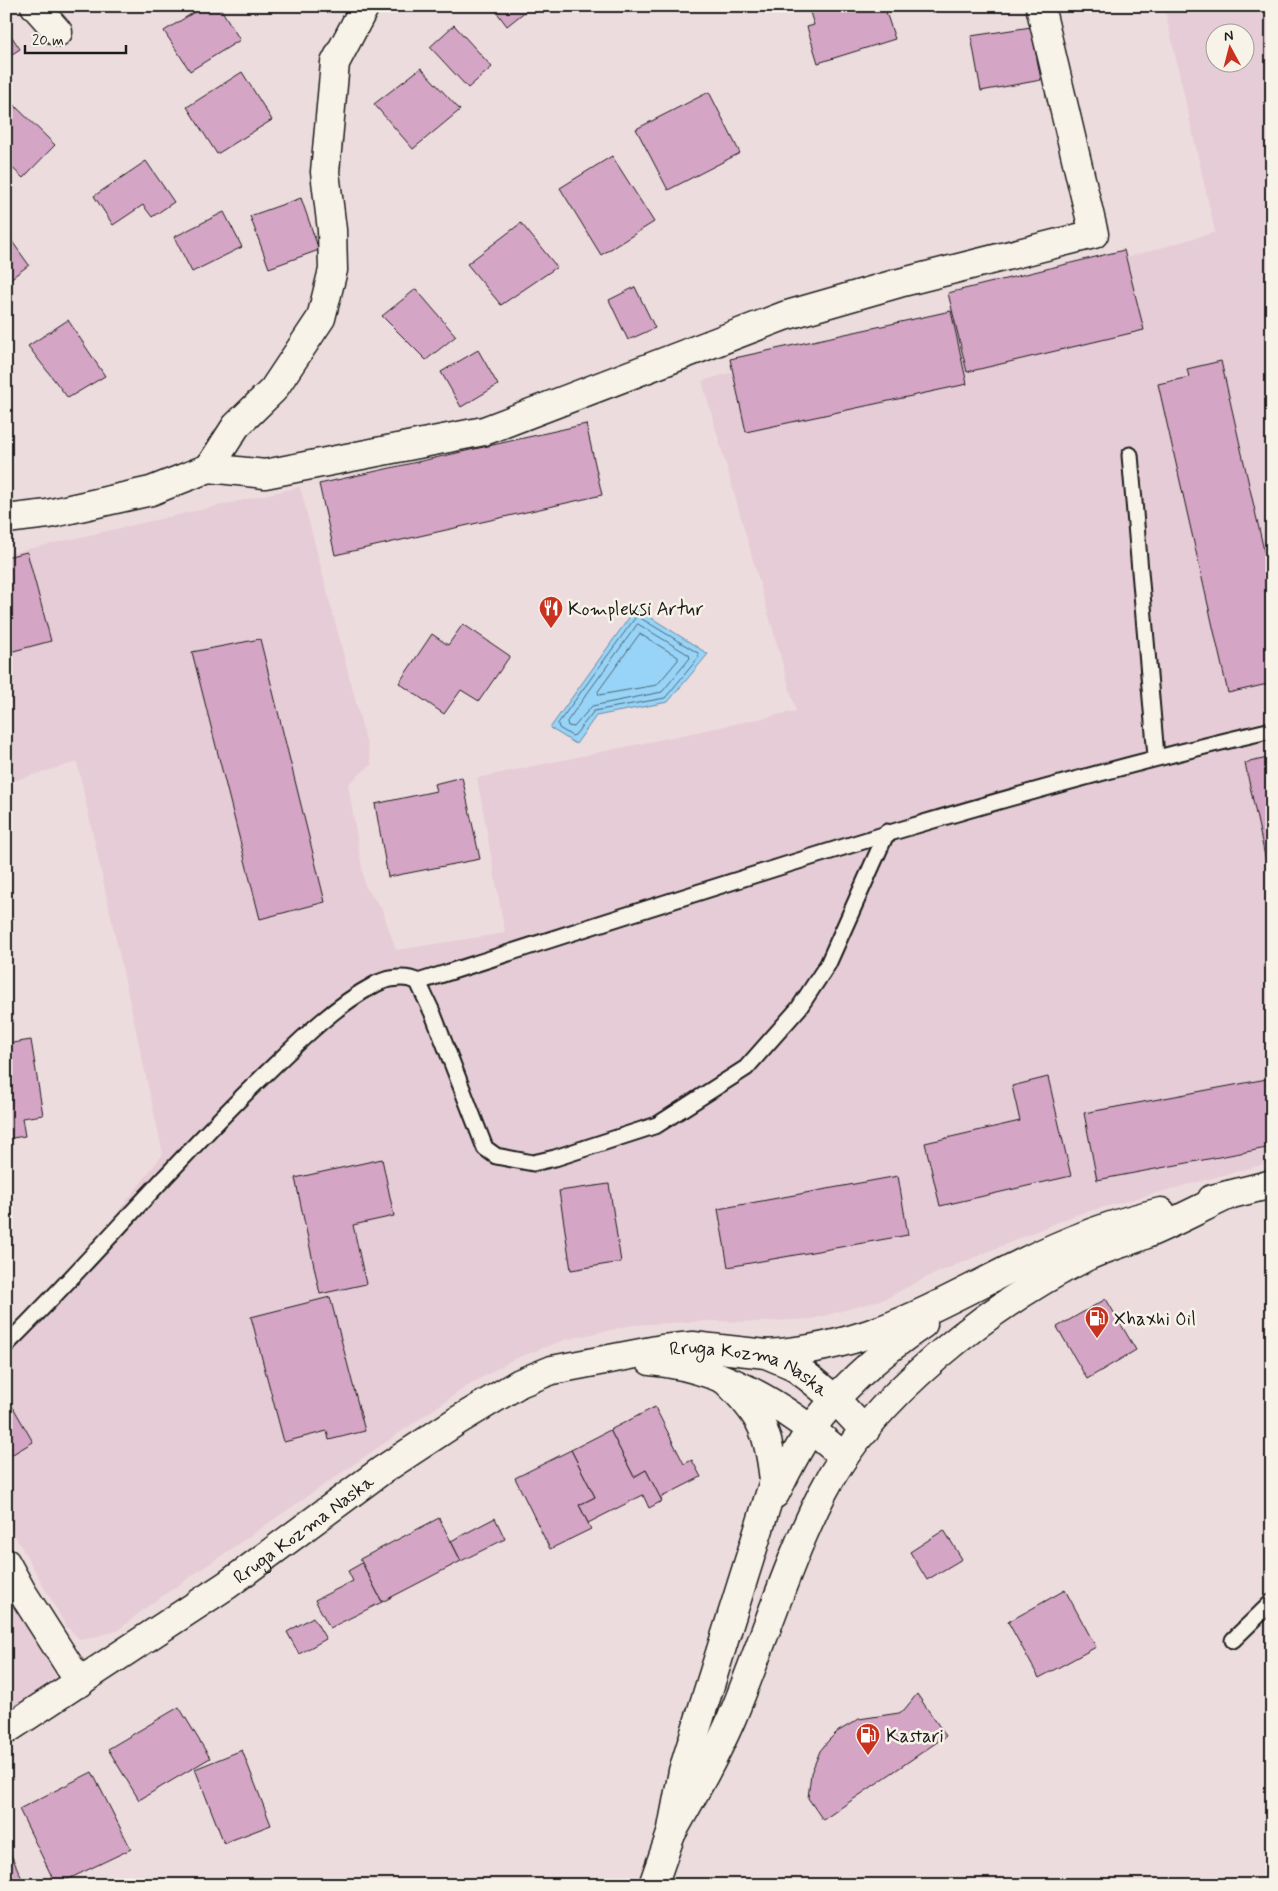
<svg xmlns="http://www.w3.org/2000/svg" width="1278" height="1891" font-family="Mynerve,sans-serif">
<style>
.built{fill:#e6ccd6;fill-rule:evenodd}
.water{fill:#98d4f8;stroke:#668aa0}
.lines{fill:none;stroke-linecap:round;stroke-linejoin:round}
.shore{stroke:#4e6674;stroke-width:1}
.building{fill:#d5a5c5;stroke:#1c1c1c}
.service-casing{stroke:#1c1c1c;stroke-width:19}
.minor-casing{stroke:#1c1c1c;stroke-width:31}
.secondary-casing{stroke:#1c1c1c;stroke-width:31}
.primary-casing{stroke:#1c1c1c;stroke-width:31}
.service{stroke:#f7f3e8;stroke-width:15}
.minor{stroke:#f7f3e8;stroke-width:28}
.secondary{stroke:#f7f3e8;stroke-width:28}
.primary{stroke:#f7f3e8;stroke-width:28}
.rail-casing{stroke:#1c1c1c;stroke-width:5.5}
.rail{stroke:#f7f3e8;stroke-width:4;stroke-dasharray:11;stroke-linecap:butt}
.labels{text-anchor:middle;stroke-width:5;stroke-linejoin:round;paint-order:stroke}
.poi-label{font-size:19px;fill:#1c1c1c;stroke:#f7f3e8;text-anchor:start}
.street-label{font-size:19px;fill:#1c1c1c;stroke:#f7f3e8}
</style>
<rect width="100%" height="100%" fill="#eddcde"/>
<filter id="ink" filterUnits="userSpaceOnUse"><feTurbulence type="fractalNoise" baseFrequency=".02" numOctaves="2"/><feDisplacementMap in="SourceGraphic" scale="10" xChannelSelector="R" yChannelSelector="G"/><feConvolveMatrix kernelMatrix="1 2 1 2 8 2 1 2 1" color-interpolation-filters="sRGB"/></filter>
<g filter="url(#ink)">
<g class="built">
<path d="M1164,6H1272V1162L1075,1215L925,1278L885,1299L812,1319L761,1322L704,1321L633,1325L564,1340L512,1360L469,1385L148,1606L117,1631L81,1640L66,1626L6,1520V1357L163,1154L77,762L6,783V554L300,487L372,764L348,784L365,886L382,909L396,950L505,933L477,778L796,711L702,381L1215,232ZM1216,32H1246V62H1216Z"/>
<path d="M6,1591L57,1678L6,1711Z"/>
</g>
<path class="water" d="M636,608L708,654L668,702L596,716L576,744L550,728Z"/>
<g class="lines">
<g class="shore">
<path d="M637,616L698,653L699,657L665,698L594,711L575,735L572,736L559,728L558,724Z"/>
<path d="M638,624L689,655L690,658L662,692L592,706L574,727L568,726L567,722Z"/>
<path d="M640,634L678,657V660L657,685L599,695L598,692Z"/>
</g>
</g>
<g class="building">
<path d="M204,6H219L240,40L190,71L164,31Z"/>
<path d="M492,6H532L507,26Z"/>
<path d="M808,6H884L895,39L818,63L807,27L814,25Z"/>
<path d="M963,6H984L964,11Z"/>
<path d="M1085,6H1121L1086,11Z"/>
<path d="M454,25L492,67L468,88L430,47Z"/>
<path d="M1031,27L1041,80L981,91L971,36Z"/>
<path d="M6,28L20,49L6,58Z"/>
<path d="M421,68L460,110L413,149L374,104Z"/>
<path d="M242,72L272,120L217,154L187,107Z"/>
<path d="M709,92L740,153L668,190L636,129Z"/>
<path d="M12,103L55,145L23,178L6,162V108Z"/>
<path d="M612,156L654,222L601,255L560,188Z"/>
<path d="M146,161L174,202L152,217L143,205L113,225L94,196Z"/>
<path d="M301,198L319,250L269,268L250,216Z"/>
<path d="M224,212L242,247L192,272L174,237Z"/>
<path d="M521,223L557,267L501,305L467,264Z"/>
<path d="M6,233L29,265L6,282Z"/>
<path d="M1124,250L1144,330L967,372L948,293Z"/>
<path d="M635,287L655,328L628,340L609,300Z"/>
<path d="M416,289L456,336L426,360L382,316Z"/>
<path d="M951,311L967,384L746,432L730,359Z"/>
<path d="M68,320L105,376L68,398L28,346Z"/>
<path d="M478,350L498,385L461,407L441,372Z"/>
<path d="M1221,361L1272,586V683L1228,693L1158,384L1189,377L1187,369Z"/>
<path d="M586,424L602,495L335,555L319,484Z"/>
<path d="M27,552L51,641L6,653V557Z"/>
<path d="M463,624L510,656L479,701L461,690L444,714L399,683L432,634L448,645Z"/>
<path d="M260,639L325,902L260,919L192,652Z"/>
<path d="M1272,757V889L1245,763Z"/>
<path d="M462,777L480,859L388,877L375,804L436,791L434,784Z"/>
<path d="M31,1040L43,1115L22,1118L25,1136L6,1139V1044Z"/>
<path d="M1048,1077L1071,1176L940,1206L925,1143L1020,1121L1012,1086Z"/>
<path d="M1272,1078V1147L1097,1180L1084,1113Z"/>
<path d="M382,1159L394,1216L353,1225L366,1284L320,1294L295,1178Z"/>
<path d="M898,1176L908,1235L728,1267L718,1209Z"/>
<path d="M609,1184L621,1262L571,1270L559,1191Z"/>
<path d="M330,1297L365,1431L329,1440L327,1431L284,1442L251,1317Z"/>
<path d="M1106,1299L1136,1350L1087,1379L1057,1327Z"/>
<path d="M6,1395L33,1442L6,1458Z"/>
<path d="M655,1407L684,1464L692,1460L701,1477L660,1498L646,1470L634,1477L610,1430Z"/>
<path d="M610,1430L634,1477L646,1470L662,1501L649,1508L643,1495L588,1523L579,1505L595,1497L571,1450Z"/>
<path d="M571,1450L595,1497L579,1505L591,1529L550,1549L515,1478Z"/>
<path d="M439,1518L461,1561L382,1602L360,1559Z"/>
<path d="M495,1518L505,1539L461,1561L451,1541Z"/>
<path d="M944,1530L962,1559L927,1580L910,1552Z"/>
<path d="M362,1563L382,1602L330,1628L315,1600L353,1581L348,1571Z"/>
<path d="M1065,1590L1096,1647L1039,1678L1008,1622Z"/>
<path d="M313,1617L326,1639L299,1654L287,1632Z"/>
<path d="M917,1694L946,1736L823,1820L808,1798L811,1773L820,1751L828,1741L837,1732L859,1719L899,1713L904,1710Z"/>
<path d="M179,1707L210,1758L139,1800L108,1749Z"/>
<path d="M242,1750L271,1825L224,1843L195,1769Z"/>
<path d="M92,1772L131,1849L56,1885L19,1809Z"/>
<path d="M6,1844L24,1883L21,1885H6Z"/>
</g>
<g class="lines">
<defs>
<g id="service">
<path d="M1130,455L1156,756"/>
<path d="M418,982C701,892 982,797 1272,730"/>
<path d="M6,1345C92,1260 169,1168 255,1084C292,1049 329,1009 374,985C386,978 406,975 418,982L433,1014L485,1148L496,1156L533,1163L555,1158L657,1125L746,1068L799,1008L828,964L887,832"/>
<path d="M1233,1640L1272,1602"/>
</g>
<g id="minor">
<path d="M35,6L58,32"/>
<path d="M209,468L265,474L484,431L784,316L899,283L1094,234L1040,6"/>
<path d="M6,519L48,514L151,491L209,468L236,426L273,390L321,318L333,270L332,230L325,172L335,63L365,6"/>
<path d="M6,1563L22,1592L80,1683"/>
</g>
<g id="secondary">
<path d="M650,1361C724,1367 790,1409 844,1457"/>
<path id="s1" d="M6,1730L227,1585L381,1471L457,1421L520,1383L552,1370L662,1349L693,1346L766,1354L792,1365L808,1377L836,1400L865,1431"/>
</g>
<g id="primary">
<path d="M1212,1199L1272,1184"/>
<path d="M766,1354C869,1348 932,1307 1022,1263C1066,1241 1113,1223 1161,1212"/>
<path d="M775,1494C786,1473 796,1451 810,1431C839,1389 882,1352 923,1324"/>
<path d="M671,1834C692,1797 714,1759 731,1720C763,1644 786,1565 823,1492C871,1397 992,1304 1086,1257C1104,1248 1125,1243 1144,1235C1173,1223 1201,1208 1229,1195"/>
<path d="M653,1885L671,1834L683,1771L774,1481C769,1431 761,1415 725,1380"/>
</g>
</defs>
<use href="#service" class="service-casing"/>
<use href="#minor" class="minor-casing"/>
<use href="#secondary" class="secondary-casing"/>
<use href="#primary" class="primary-casing"/>
<use href="#service" class="service"/>
<use href="#minor" class="minor"/>
<use href="#secondary" class="secondary"/>
<use href="#primary" class="primary"/>
<defs>
<path id="rail" d="M1263,1885L1272,1872"/>
</defs>
<use href="#rail" class="rail-casing"/>
<use href="#rail" class="rail"/>
</g>
</g>
<defs>
<symbol id="restaurant-pin" viewBox="-11 -11 22 30"><path d="M0 17L-7.5 6A9.5 9.5 0 1 1 7.5 6Z" fill="#c8321e" stroke="#f7f3e8"/><path d="M-5-6h1v4h1v-4h1v4h1v-4h1v5L-1.5 .5V6h-2V.5L-5-1ZM5-6V6H3V1.5H1.5Q1.5-4 5-6Z" fill="#fff"/></symbol>
<symbol id="fuel-pin" viewBox="-11 -11 22 30"><path d="M0 17L-7.5 6A9.5 9.5 0 1 1 7.5 6Z" fill="#c8321e" stroke="#f7f3e8"/><path d="M-5.5-6h7V0h2V4h1.3V-2.5L3-4.5l.8-.8L6-3V5H2.5V1h-1V6h-7ZM-4.2-4.7v3.2H.2V-4.7Z" fill="#fff"/></symbol>
</defs>
<g fill-rule="evenodd">
<use href="#restaurant-pin" x="537" y="594" width="28" height="38"/>
<use href="#fuel-pin" x="1083" y="1304" width="28" height="38"/>
<use href="#fuel-pin" x="854" y="1721" width="28" height="38"/>
</g>
<g class="labels">
<g class="poi-label">
<text x="568" y="615">Kompleksi Artur</text>
<text x="1114" y="1325">Xhaxhi Oil</text>
<text x="886" y="1742">Kastari</text>
</g>
<g class="street-label">
<text dy="7" stroke="none"><textPath href="#s1" startOffset="859">Rruga Kozma Naska</textPath></text>
<text dy="7" stroke="none"><textPath href="#s1" startOffset="359">Rruga Kozma Naska</textPath></text>
</g>
</g>
<rect width="1278" height="1891" fill="none" stroke="#f7f3e8" stroke-width="25"/>
<rect x="12" y="12" width="1253" height="1866" fill="none" stroke="#1c1c1c" stroke-width="2" filter="url(#ink)"/>
<g transform="translate(1230 48) rotate(353)"><circle r="24" fill="#f7f3e8" stroke="#9f9d96"/>
<path d="M0-4L9 19L0 12L-9 19Z" fill="#c8321e"/>
<text y="-8" font-size="14" font-weight="bold" text-anchor="middle" fill="#1c1c1c">N</text>
</g>
<path d="M25 45v8h101v-8" fill="none" stroke="#1c1c1c" stroke-width="2.5"/>
<text x="32" y="45" font-size="15" fill="#1c1c1c" stroke="#f7f3e8" stroke-width="4" paint-order="stroke">20 m</text>
</svg>
